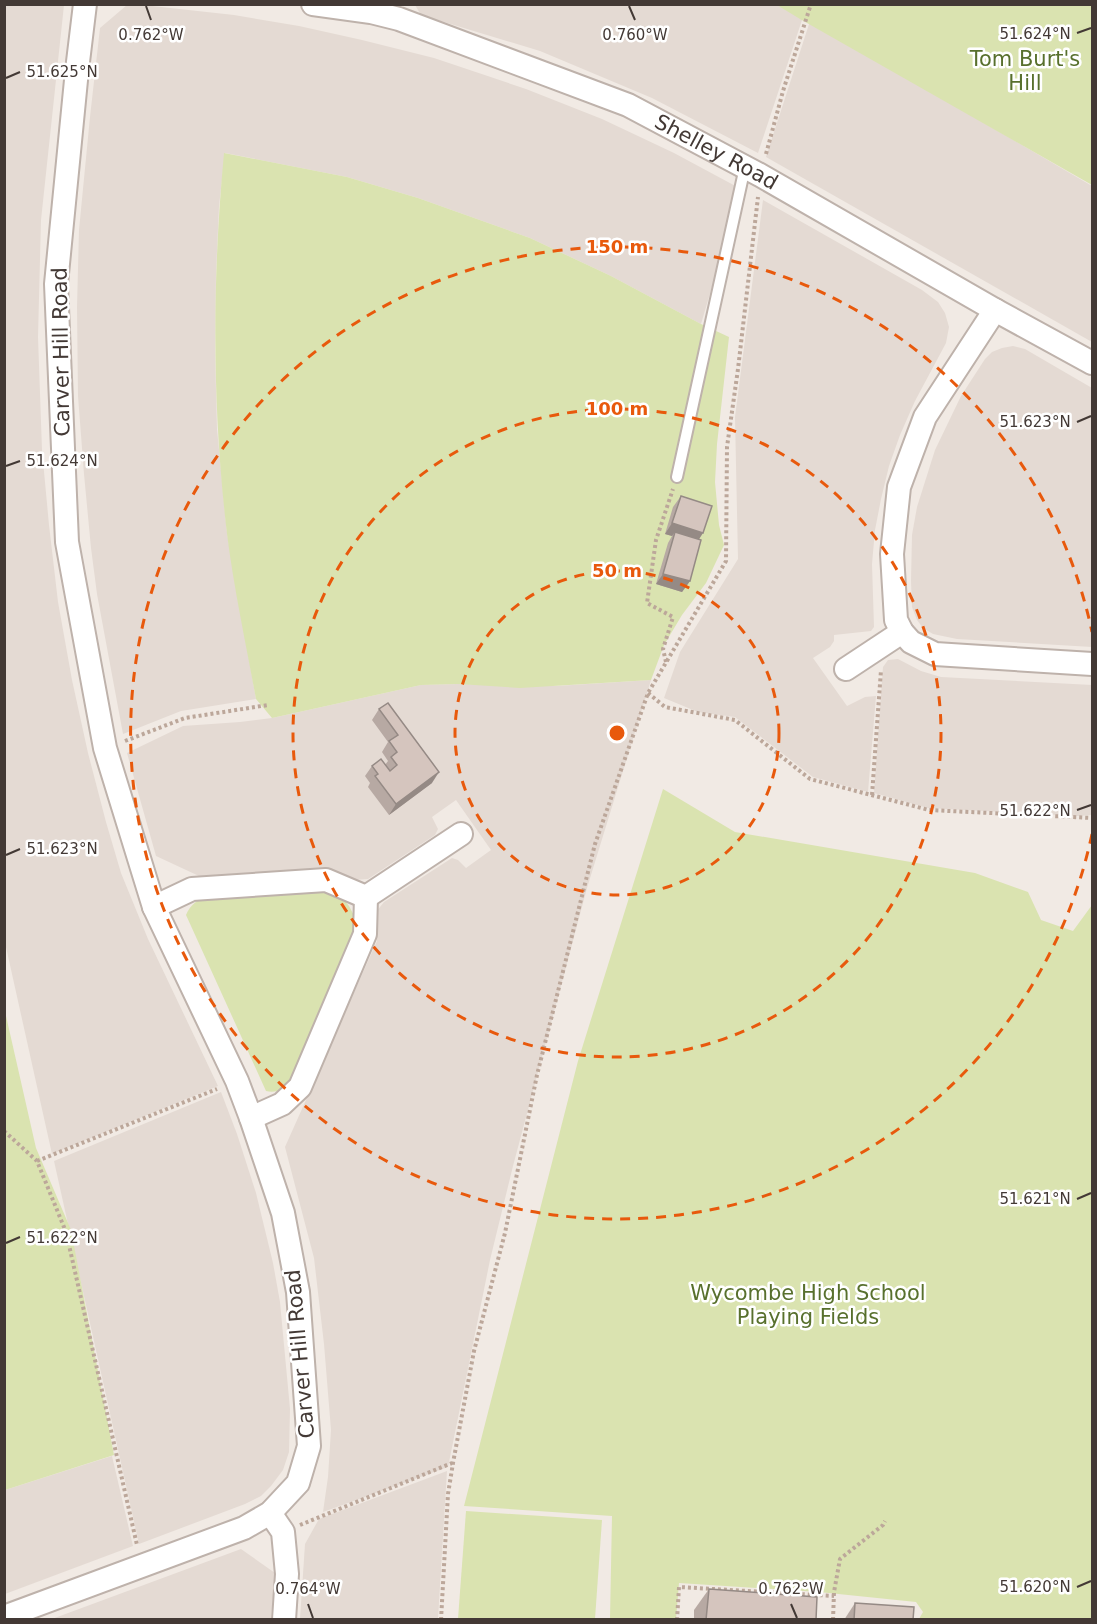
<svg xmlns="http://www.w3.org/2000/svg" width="1097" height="1624" font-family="'DejaVu Sans',sans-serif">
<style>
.residential{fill:#e4dad3}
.green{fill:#dae3b0}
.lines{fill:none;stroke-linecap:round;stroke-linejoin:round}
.service-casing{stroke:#beb2ab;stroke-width:14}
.minor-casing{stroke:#beb2ab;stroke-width:26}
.path{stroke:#bca79a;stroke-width:4;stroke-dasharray:3 3;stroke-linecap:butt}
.service{stroke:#fff;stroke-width:10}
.minor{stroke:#fff;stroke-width:22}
.wall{fill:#b7a9a3}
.shaded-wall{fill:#958a85}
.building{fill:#d5c5be;stroke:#958a85;stroke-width:1.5}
.ticks{fill:none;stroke:#433935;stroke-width:2}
.ring{fill:none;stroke:#e8590c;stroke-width:3;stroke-dasharray:10 8}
.labels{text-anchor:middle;stroke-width:5;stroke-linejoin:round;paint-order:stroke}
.park-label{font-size:21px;fill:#58702d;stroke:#fff}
.street-label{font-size:21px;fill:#433935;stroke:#fff}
.ticks-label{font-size:15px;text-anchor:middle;fill:#433935;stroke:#fff;stroke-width:5;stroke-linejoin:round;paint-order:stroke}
.centre{fill:#e8590c;stroke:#fff;stroke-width:3}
.ring-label{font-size:18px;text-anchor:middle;font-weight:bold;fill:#e8590c;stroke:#fff;stroke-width:5;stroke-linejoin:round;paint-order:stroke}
</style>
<rect width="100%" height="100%" fill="#f1eae4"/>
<g class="residential">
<path d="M787,4L803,17L758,153L652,98L540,51L421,15L415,5Z"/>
<path d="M4,5H64L41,220L38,337L42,450L49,525L58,602L72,680L88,753L106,822L121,873L148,939L218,1086L52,1154L4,938Z"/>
<path d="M127,5H143L234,15L299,26L362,40L434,58L526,89L602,119L674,153L741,189L701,324L611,276L530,238L418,198L347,177L225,153L219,206L216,274L215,351L217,429L227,533L256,699L181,711L123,734L97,594L91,548L84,474L78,396L77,307L79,230L90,117L100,28Z"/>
<path d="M810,21L1092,186V342L766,157Z"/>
<path d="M763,200L922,290L938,302L945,313L949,327L946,343L915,401L900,435L889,466L881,499L875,530L872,564L874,627L871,631L834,635V641L830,647L813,658L847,706L865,697L876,696L868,792L813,777L735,717L698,712L664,698L680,652L738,559L735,417Z"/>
<path d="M1013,346L1025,349L1092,388V647L957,639L933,634L923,628L917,620L912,607L911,581L912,535L917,507L935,450L961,396L985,359L992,352L1002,348Z"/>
<path d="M898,659L921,671L941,677L1092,685V815L1078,816L928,808L874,793L883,667L888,660Z"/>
<path d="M651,680L587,888L513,1166L490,1260L448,1467L323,1512L328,1477L331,1430L324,1344L314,1258L285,1147L377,941L376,912L384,902L452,858L458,860L466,868L491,850L456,800L432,817L438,829L435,835L368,879L353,880L335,871L321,868L199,876L156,856L127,753L183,726L240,722L272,718L421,685L458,684L557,686Z"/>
<path d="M221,1092L237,1134L256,1193L273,1263L280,1302L290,1409L289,1452L283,1470L271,1486L261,1496L245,1504L139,1544L54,1161Z"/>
<path d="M112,1456L133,1546L5,1594V1490Z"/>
<path d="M447,1471L438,1619H300L305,1544L319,1519Z"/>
<path d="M241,1549L275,1573L271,1619H52Z"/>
</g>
<g class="green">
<path d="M777,5H1092V185L800,19Z"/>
<path d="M224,153L347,177L418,198L530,238L611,276L701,324L729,337L717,444L715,482L719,525L724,545L706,583L682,615L664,645L651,680L520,688L458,684L421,685L272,718L256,699C246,644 234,589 227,534C212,407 212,280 224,153Z"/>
<path d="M663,789L735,832L975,873L1028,892L1041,920L1073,931L1092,905V1619H919L923,1612L916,1602L819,1592L679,1583L676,1619H610L612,1516L464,1506L578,1061Z"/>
<path d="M322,885L338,892L349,906L358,923L294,1081C285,1088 277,1094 266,1091L186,915C190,905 198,900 207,894Z"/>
<path d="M4,1007L36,1148L71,1230L114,1455L5,1490Z"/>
<path d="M466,1511L602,1520L595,1619H458Z"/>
</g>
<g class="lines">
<defs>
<path id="service" d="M677,477L745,167"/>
<g id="minor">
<path id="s1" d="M313,4L371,12L399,19L628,105L760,175L995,310L1092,363"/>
<path d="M995,310L925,417L899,487L892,554L896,620L902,632L911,642L935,654L1092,664"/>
<path d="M846,669L902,632"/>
<path d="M154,907L192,889L326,880L366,897L461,834"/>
<path d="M251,1118L282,1104L300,1087L365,934L366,897"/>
<path d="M270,1513L283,1532L287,1574L284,1620"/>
<path d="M4,1617L244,1528L270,1513L298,1483L309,1446L298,1292L283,1213L251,1118L237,1081L154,907L105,748L67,542L56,284L77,70L85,4"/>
</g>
</defs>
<use href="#service" class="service-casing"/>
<use href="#minor" class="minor-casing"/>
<g class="path">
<path d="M766,154L783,91L811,4"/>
<path d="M666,662L663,649L673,617L647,603L656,540L673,489"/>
<path d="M648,693L665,707L735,720L810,779L929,810L1092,818"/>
<path d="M125,741L185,718L268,705"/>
<path d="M872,795L881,670"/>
<path d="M4,1131L37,1161L66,1232L137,1545"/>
<path d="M37,1161L217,1089"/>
<path d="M300,1525L452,1463"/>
<path d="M441,1620L448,1494L453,1463L474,1351L505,1233L537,1075L595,844L648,693L726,561L727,447L738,369L758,197"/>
<path d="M677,1620L679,1587L834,1596"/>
<path d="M833,1620L834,1592L840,1559L883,1525L885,1521"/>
</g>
<use href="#service" class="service"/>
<use href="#minor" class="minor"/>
</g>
<g class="wall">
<path d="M681,496L699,539L690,581L682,592L656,584L668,543L672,536L665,534L673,507Z"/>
<path d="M388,703L432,783L389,815L368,787L370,783L365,776L372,766L385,765L388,761L382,752L388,742L372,720L379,709Z"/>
<path d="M709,1589L816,1620H694V1610Z"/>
<path d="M855,1603L913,1620H844Z"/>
</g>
<g class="shaded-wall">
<path d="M672,523L703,533L696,544L675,532L672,536L665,534Z"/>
<path d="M663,574L690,581L682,592L656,584Z"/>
<path d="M439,772L432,783L389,815L396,804Z"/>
</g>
<g class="building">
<path d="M681,496L712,506L703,533L672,523Z"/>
<path d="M675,532L701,540L690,581L663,574Z"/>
<path d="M388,703L439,772L396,804L375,776L378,774L372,766L381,759L390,771L397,765L391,757L397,752L389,741L398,735L379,709Z"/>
<path d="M709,1589L817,1597L816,1620H706Z"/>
<path d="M855,1603L914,1607L913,1620H854Z"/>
</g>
<path class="ticks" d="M146,6L151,20M629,6L635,20M1077,33L1091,28M6,78L20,72M1077,422L1091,416M6,466L20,461M1077,810L1091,805M6,855L20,849M1077,1199L1091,1193M6,1243L20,1237M1077,1587L1091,1581M308,1604L313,1618M791,1604L797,1618"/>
<g class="ring">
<circle cx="617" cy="733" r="162"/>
<circle cx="617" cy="733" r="324"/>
<path d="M1092 834A486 486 0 1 1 1092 632"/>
</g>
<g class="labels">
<g class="park-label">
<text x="1025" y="66">Tom Burt's<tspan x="1025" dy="24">Hill</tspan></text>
<text x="808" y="1300">Wycombe High School<tspan x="808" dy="24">Playing Fields</tspan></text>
</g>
<g class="street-label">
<text dy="7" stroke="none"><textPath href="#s1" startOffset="432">Shelley Road</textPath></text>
<text transform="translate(61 352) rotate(-91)" y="7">Carver Hill Road</text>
<text transform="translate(300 1354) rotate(-95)" y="7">Carver Hill Road</text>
</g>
</g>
<g class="ticks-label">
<text x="1035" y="39">51.624°N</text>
<text x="635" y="40">0.760°W</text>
<text x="151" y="40">0.762°W</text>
<text x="62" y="77">51.625°N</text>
<text x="1035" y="427">51.623°N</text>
<text x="62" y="466">51.624°N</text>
<text x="1035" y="816">51.622°N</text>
<text x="62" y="854">51.623°N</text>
<text x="1035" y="1204">51.621°N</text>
<text x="62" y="1243">51.622°N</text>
<text x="1035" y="1592">51.620°N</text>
<text x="308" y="1594">0.764°W</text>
<text x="791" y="1594">0.762°W</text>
</g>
<circle cx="617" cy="733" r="9" class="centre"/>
<g class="ring-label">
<text x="617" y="253">150 m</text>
<text x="617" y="415">100 m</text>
<text x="617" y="577">50 m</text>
</g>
<rect width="1097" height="1624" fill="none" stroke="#433935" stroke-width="12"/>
</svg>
